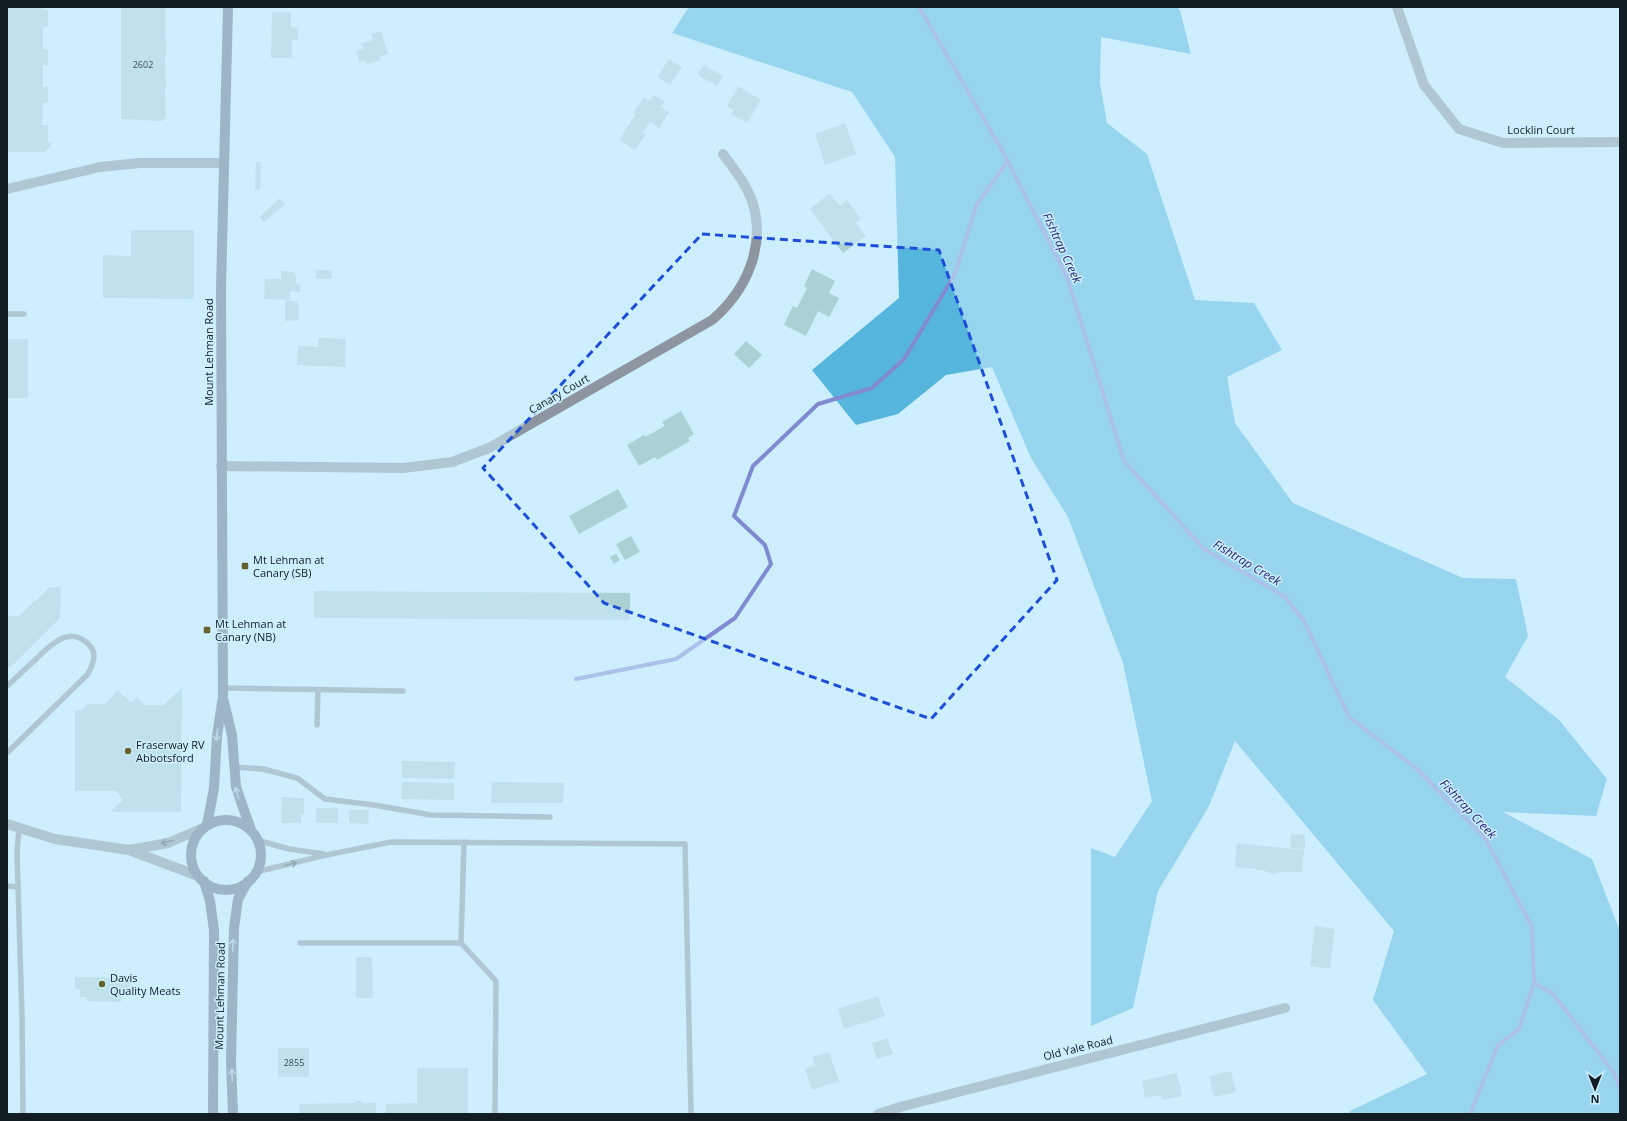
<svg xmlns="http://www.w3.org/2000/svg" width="1627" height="1121" font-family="'Open Sans',sans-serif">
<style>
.forest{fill:#55b5dc}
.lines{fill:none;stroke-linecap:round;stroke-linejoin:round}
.stream{stroke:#818ad1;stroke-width:4}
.building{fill:#abd1d4}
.service{stroke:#8d96a0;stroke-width:5.5}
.minor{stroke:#8d96a0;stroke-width:10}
.tertiary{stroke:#8d96a0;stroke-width:10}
.secondary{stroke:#626f7e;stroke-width:10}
.oneway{stroke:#a8c2d1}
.oneway2{stroke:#49535b}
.marked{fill:none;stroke:#1d4ed8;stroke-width:3;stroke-dasharray:8 5;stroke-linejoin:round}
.poi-dot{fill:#67612e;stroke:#cdeefd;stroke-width:1.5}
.labels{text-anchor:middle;stroke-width:3;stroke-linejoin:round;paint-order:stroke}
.number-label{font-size:9px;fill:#384a4f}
.street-label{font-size:11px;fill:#111d23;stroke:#cdeefd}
.poi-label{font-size:11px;fill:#111d23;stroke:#cdeefd;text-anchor:start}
.water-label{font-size:12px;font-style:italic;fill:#231f71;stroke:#cdeefd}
</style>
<rect width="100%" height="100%" fill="#cdeefd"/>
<path class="forest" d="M689,7H1177L1180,10L1191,54L1101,37L1100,83L1107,123L1147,154L1195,300L1254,303L1282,350L1227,377L1235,423L1293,503L1463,578L1516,579L1528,636L1505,677L1559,720L1607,779L1596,816L1503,812L1592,859L1620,931V1114H1349L1350,1111L1427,1074L1373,1000L1394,931L1235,741L1209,806L1158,891L1133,1008L1091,1026V848L1115,857L1152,801L1123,663L1068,517L1031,458L992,367L946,375L898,414L856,425L812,370L899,298L895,157L852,92L672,33Z"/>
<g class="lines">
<g class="stream">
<path d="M919,7L1003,152L1067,277L1124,461L1204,549L1285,597L1304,621L1349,717L1417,769L1485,838L1532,927L1534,983L1519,1029L1498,1045L1470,1114"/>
<path d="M576,679L676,659L735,618L771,564L765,545L734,516L753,466L818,404L872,388L904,359L955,274L976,206L1007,162"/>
<path d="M1534,983L1553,994L1614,1073L1620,1088"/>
</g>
</g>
<g class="building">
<path d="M7,7H43V10H48V27H43V49H48V65H43V87H48V103H43L42,125H48V142H51V145L49,148L44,152H8L7,150Z"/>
<path d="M121,7H165V10H166L165,41L166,42V56H165L166,88H165L166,117L162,121L121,119Z"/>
<path d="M272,12H291V27L298,28V40H292V58H271Z"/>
<path d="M381,31L388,54L380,56L381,60L366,64L365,60L359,62L356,51L363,49L361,43L373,40L371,34Z"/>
<path d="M669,59L682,67L670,85L657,77Z"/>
<path d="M704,65L723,76L717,86L698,75Z"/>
<path d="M738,86L761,100L747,123L731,114L734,110L727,106Z"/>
<path d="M654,95L665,102L661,107L669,112L659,128L650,122L643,132L646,134L635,150L619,140L636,114L634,112L644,97L650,101Z"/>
<path d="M845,123L856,154L825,165L815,134Z"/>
<path d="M256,162H261L260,190H255Z"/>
<path d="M830,193L840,206L847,200L861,219L856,223L866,236L843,253L810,209Z"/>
<path d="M280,198L285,204L264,222L259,217Z"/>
<path d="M131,230H194V299L103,298V255L131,256Z"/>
<path d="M812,269L835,281L829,293L839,298L829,317L818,311L806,336L784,325L793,306L797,308L807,288L804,286Z"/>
<path d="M316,270H331L332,279H316Z"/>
<path d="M281,271L294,272V275H296V284L300,285V292L290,291V300L264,299L265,279H281Z"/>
<path d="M285,301H298L299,320L285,321Z"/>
<path d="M318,338L346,339L345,367L297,365L298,346L318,347Z"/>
<rect x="7" y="339" width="21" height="59"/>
<path d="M746,341L762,355L749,368L734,354Z"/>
<path d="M681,411L694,434L688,438L690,441L657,460L655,457L639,466L627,445L644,435L645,437L665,426L662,422Z"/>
<path d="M618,489L628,507L579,534L569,516Z"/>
<path d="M631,536L640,552L625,560L616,544Z"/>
<path d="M616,554L620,560L614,564L610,557Z"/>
<path d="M50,587H61L60,618L11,667H7V616H19Z"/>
<path d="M314,591L630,593V620L314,618Z"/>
<path d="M182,688L181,812H110L123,800L116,791H75V710H82L87,704H105L118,690L131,703L137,697L145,705H163Z"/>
<path d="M402,761L455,762L454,779L402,778Z"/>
<path d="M402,782L454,783V800L401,799Z"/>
<path d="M492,782L564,783L563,803H491Z"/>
<path d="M282,797L304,798V814H301V823H281Z"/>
<rect x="316" y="808" width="22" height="15"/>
<path d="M349,810H369L368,824L349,823Z"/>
<path d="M1291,834L1305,835V849L1290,848Z"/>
<path d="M1237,843L1304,850L1302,872H1283L1273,874L1262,870L1235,867Z"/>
<path d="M1315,926L1335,929L1330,969L1310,966Z"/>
<path d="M7,929H9L8,970H7Z"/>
<path d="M356,957H372L373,998H356Z"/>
<path d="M75,977L130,978L129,996H121V1002L87,1001V997H80V989H75Z"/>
<path d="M878,996L885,1016L844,1029L838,1009Z"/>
<path d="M887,1038L893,1054L877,1059L872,1043Z"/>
<rect x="278" y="1048" width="31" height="29"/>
<path d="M829,1052L839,1081L812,1090L805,1069L815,1065L812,1057Z"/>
<path d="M417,1068H468V1114H386V1104L417,1103Z"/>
<path d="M1231,1071L1236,1092L1214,1097L1209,1076Z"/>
<path d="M1177,1073L1182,1096L1162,1100L1161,1095L1145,1098L1142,1081Z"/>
<path d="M356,1101H362V1103H376V1114H300L299,1104L356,1103Z"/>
</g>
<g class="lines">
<g class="service">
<path d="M7,314H24"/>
<path d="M7,686C16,678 25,669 34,661C49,646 70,623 90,646C98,654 92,666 88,674L7,753"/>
<path d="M223,688L403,691"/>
<path d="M317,725L318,691"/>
<path d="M234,767L263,769L297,778L325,799L374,805L431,815L550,817"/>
<path d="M19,829L17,853L22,1017L23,1114"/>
<path d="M257,840L289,849L324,854"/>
<path d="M256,872L326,855L391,842L685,844L691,1114"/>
<path d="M7,886L18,887"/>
<path d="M300,943H461L496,981L495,1114"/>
<path d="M461,943L464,842"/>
</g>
<g class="minor">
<path d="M1397,7L1424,85L1459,129L1503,143L1620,142"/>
<path d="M7,189L100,167L140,163H224"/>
<path d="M221,466L403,468L452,462L489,448L712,320C745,292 766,248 753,204C747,185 735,170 723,154"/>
<path d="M878,1114L900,1107L1285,1008"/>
</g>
<g class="tertiary">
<path d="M7,824L55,839L129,850L198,876"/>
<path d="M129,850L168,843L203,828"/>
</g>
<g class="secondary">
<path d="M224,702L232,735L236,787L251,830"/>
<circle cx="226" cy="855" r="35"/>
<path d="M207,825L214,788L217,736L223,696L221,289L228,7"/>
<path d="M204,881L210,901L214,930L213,1114"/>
<path d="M233,1114L231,1062L234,928L238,899L248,881"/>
</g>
</g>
<defs><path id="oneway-shaft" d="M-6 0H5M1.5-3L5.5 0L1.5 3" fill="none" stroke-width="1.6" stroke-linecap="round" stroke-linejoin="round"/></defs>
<g class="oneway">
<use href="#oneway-shaft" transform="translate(217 735) rotate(95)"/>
<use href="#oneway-shaft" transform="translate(237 793) rotate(-105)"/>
<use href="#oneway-shaft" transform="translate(233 945) rotate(-88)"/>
<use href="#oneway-shaft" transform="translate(232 1075) rotate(-92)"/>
</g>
<g class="oneway2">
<use href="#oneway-shaft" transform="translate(167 842) rotate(166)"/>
<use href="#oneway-shaft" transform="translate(291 864) rotate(-14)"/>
</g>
<path d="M0 0H1627V1121H0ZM702,234L939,250L1057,580L931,719L604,603L483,468Z" fill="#cdeefd" fill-opacity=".55" fill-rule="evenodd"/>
<path class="marked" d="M702,234L939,250L1057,580L931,719L604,603L483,468Z"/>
<g class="poi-dot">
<rect x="241" y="562" width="8" height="8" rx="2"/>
<rect x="203" y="626" width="8" height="8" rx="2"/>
<circle cx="128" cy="751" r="4"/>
<circle cx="102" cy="984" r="4"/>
</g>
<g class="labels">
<g class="number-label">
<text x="143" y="68">2602</text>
<text x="294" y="1066">2855</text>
</g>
<g class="street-label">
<text x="1541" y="134">Locklin Court</text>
<text transform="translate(209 352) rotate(-90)" y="4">Mount Lehman Road</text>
<text transform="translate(559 394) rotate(-30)" y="4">Canary Court</text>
<text transform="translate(220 996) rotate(-89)" y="4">Mount Lehman Road</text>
<text transform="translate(1078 1048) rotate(-14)" y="4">Old Yale Road</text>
</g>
<g class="poi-label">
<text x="253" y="564">Mt Lehman at<tspan x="253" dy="13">Canary (SB)</tspan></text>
<text x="215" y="628">Mt Lehman at<tspan x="215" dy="13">Canary (NB)</tspan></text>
<text x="136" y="749">Fraserway RV<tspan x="136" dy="13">Abbotsford</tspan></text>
<text x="110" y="982">Davis<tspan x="110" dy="13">Quality Meats</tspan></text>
</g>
<g class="water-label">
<text transform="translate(1062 248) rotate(65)" y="4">Fishtrap Creek</text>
<text transform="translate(1247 563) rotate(31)" y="4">Fishtrap Creek</text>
<text transform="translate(1468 809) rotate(47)" y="4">Fishtrap Creek</text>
</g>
</g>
<rect width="1627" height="1121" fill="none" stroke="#111d23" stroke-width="16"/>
<g transform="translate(1595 1089) rotate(180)" stroke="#cdeefd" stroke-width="3" paint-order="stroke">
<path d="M0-3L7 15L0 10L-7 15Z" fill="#111d23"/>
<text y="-6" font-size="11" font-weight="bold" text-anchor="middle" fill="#111d23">N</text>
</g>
</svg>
